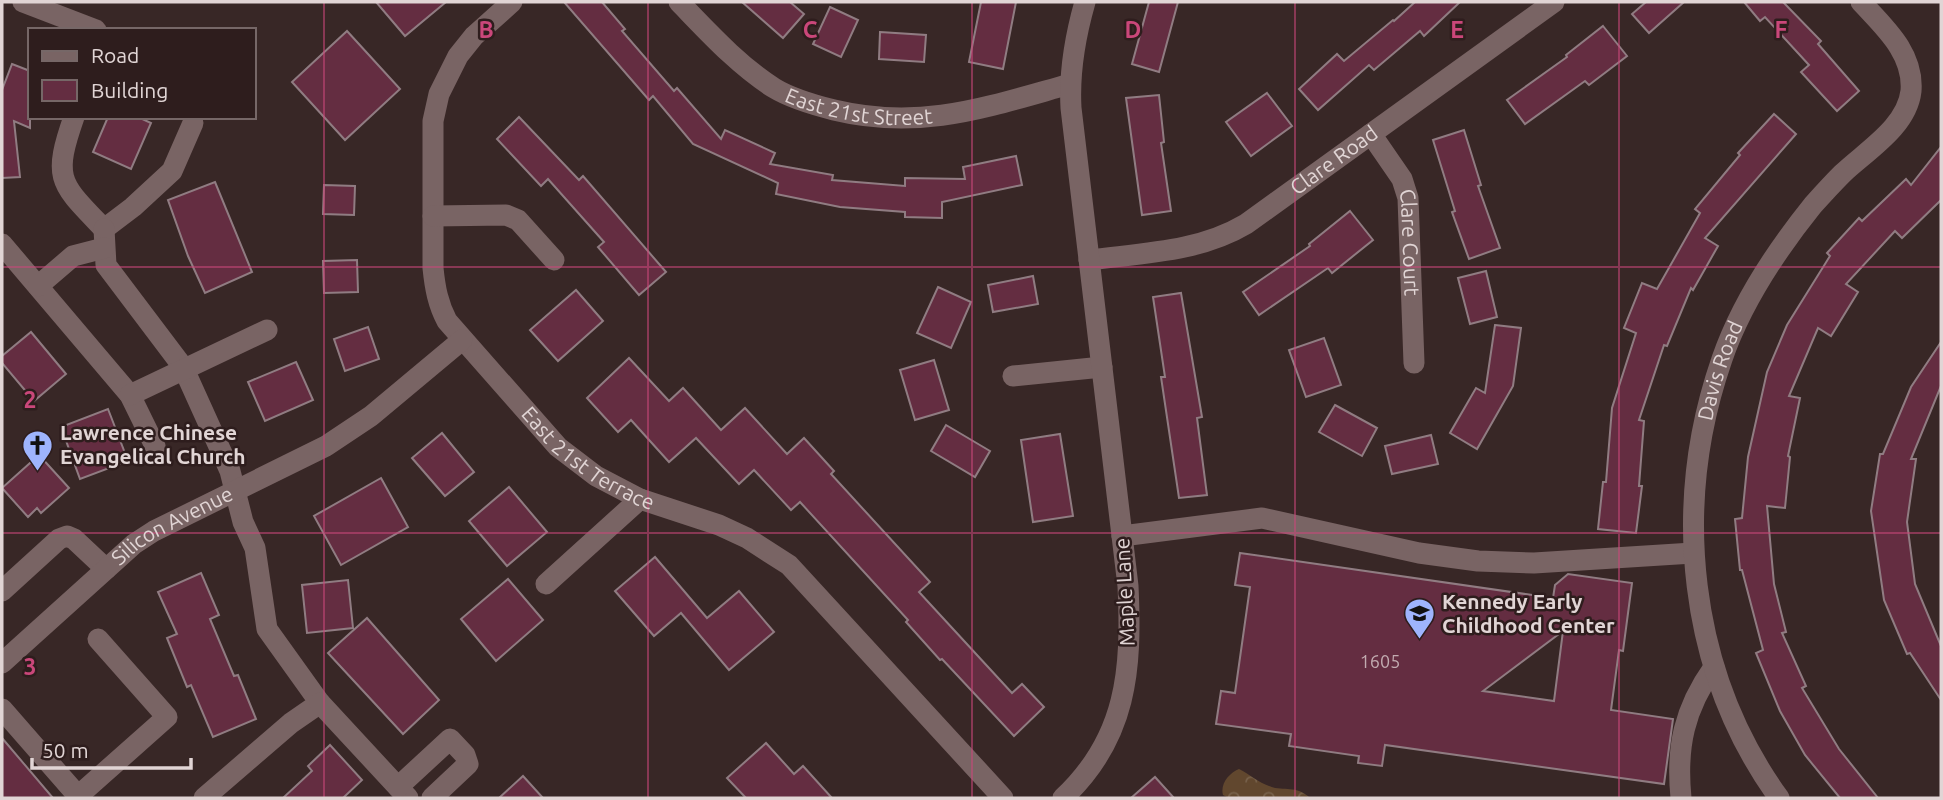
<svg xmlns="http://www.w3.org/2000/svg" width="1943" height="800" font-family="Ubuntu,sans-serif">
<style>
.park{fill:url(#park-crowns)}
.building{fill:#642d41;stroke:#907c82;stroke-width:2;fill-rule:evenodd}
.lines{fill:none;stroke-linecap:round;stroke-linejoin:round}
.minor{stroke:#796464;stroke-width:21}
.grid{fill:none;stroke:#ca477a;stroke-width:2;stroke-opacity:0.55}
.labels{text-anchor:middle;stroke-width:5;stroke-linejoin:round;paint-order:stroke}
.number-label{font-size:18px;fill:#c2abb0}
.street-label{font-size:21px;fill:#e1d5d5;stroke:#2e1d1d}
.poi-label{font-size:21px;font-weight:bold;fill:#e1d5d5;stroke:#2e1d1d;text-anchor:start}
.grid-label{font-size:23px;text-anchor:middle;font-weight:bold;fill:#ca477a;stroke:#2e1d1d;stroke-width:5;stroke-linejoin:round;paint-order:stroke}
</style>
<defs>
<pattern id="park-crowns" width="20" height="18" patternUnits="userSpaceOnUse" patternTransform="scale(1.75)"><rect width="20" height="18" fill="#61472e"/><path d="M2 6a3 3 0 1 1 6 0M12 15a3 3 0 1 1 6 0" fill="none" stroke="#77614b"/></pattern>
</defs>
<rect width="100%" height="100%" fill="#382726"/>
<path class="park" d="M1239,769C1249,774 1259,783 1269,786C1283,792 1296,784 1310,798H1229L1223,795C1220,784 1229,773 1239,769Z"/>
<g class="building">
<path d="M376,2H446L405,36Z"/>
<path d="M564,2H602L625,29L622,31L674,91L677,88L721,139L725,130L775,153L770,164L833,175L832,180L905,186V178L965,179L963,167L1016,156L1022,185L942,202V218L905,217V212L840,207L776,194L778,183L693,144L653,96L649,100Z"/>
<path d="M742,2H790L804,14L783,38Z"/>
<path d="M981,2H1016L1003,69L969,62Z"/>
<path d="M1149,2H1178L1159,72L1132,64Z"/>
<path d="M1415,2H1460L1424,36L1420,31L1374,70L1369,65L1318,110L1299,89L1337,54L1344,61L1393,20L1394,21Z"/>
<path d="M1646,2H1684L1649,33L1632,14Z"/>
<path d="M1744,2H1783L1821,41L1818,44L1859,91L1837,111L1801,72L1809,65L1765,17L1760,21Z"/>
<path d="M830,7L858,20L841,57L813,44Z"/>
<path d="M1603,26L1627,56L1589,85L1585,81L1525,124L1507,100L1567,57L1566,55Z"/>
<path d="M347,31L400,89L345,140L292,82Z"/>
<path d="M880,32L926,35L924,62L879,59Z"/>
<path d="M12,64L30,71V128L14,121L20,177L2,178V90Z"/>
<path d="M1267,93L1292,126L1251,156L1226,122Z"/>
<path d="M1159,95L1164,142L1161,143L1171,211L1142,215L1126,98Z"/>
<path d="M1774,114L1796,134L1705,238L1718,246L1693,290L1691,288L1667,346L1664,345L1639,420L1644,421L1639,486H1642L1636,533L1598,529L1603,482H1606L1612,408L1636,333L1624,328L1642,283L1657,289L1700,213L1695,209L1740,155L1738,153Z"/>
<path d="M108,117H138L151,123L131,169L93,152Z"/>
<path d="M519,117L579,180L583,176L666,272L639,295L598,247L604,242L548,179L541,186L497,139Z"/>
<path d="M1464,130L1481,185L1478,186L1500,248L1469,259L1452,212L1455,211L1433,140Z"/>
<path d="M1941,147V200L1902,238L1895,231L1846,284L1858,292L1831,336L1818,328L1789,396L1800,398L1788,456L1790,457L1785,508L1767,506L1774,584L1786,632L1782,633L1806,686L1802,688L1839,749L1878,798H1840L1805,755L1780,711L1756,653L1763,650L1742,570H1740L1735,519L1742,518L1748,457L1767,372L1787,325L1830,256L1827,253L1859,218L1862,221L1906,179L1911,185Z"/>
<path d="M215,182L252,272L205,293L188,256L168,200Z"/>
<path d="M324,185L355,186L354,215L323,214Z"/>
<path d="M1350,211L1373,240L1332,273L1328,268L1259,315L1243,292L1310,246L1309,244Z"/>
<path d="M357,260L358,292L324,293L323,261Z"/>
<path d="M1486,271L1497,317L1470,324L1458,278Z"/>
<path d="M1033,276L1038,304L993,312L988,285Z"/>
<path d="M938,287L971,302L951,348L917,333Z"/>
<path d="M576,290L603,321L558,361L530,330Z"/>
<path d="M1181,293L1202,417L1197,418L1207,495L1179,498L1161,377H1165L1153,297Z"/>
<path d="M1495,325L1521,328L1513,386L1477,449L1450,433L1476,388L1485,393Z"/>
<path d="M368,327L379,359L345,371L334,339Z"/>
<path d="M31,332L66,374L34,401L2,363V356Z"/>
<path d="M1324,338L1341,385L1306,397L1289,350Z"/>
<path d="M1941,342V386L1911,459H1916L1907,522L1915,584L1941,646V700L1910,653L1907,654L1884,600L1871,511L1880,454H1883L1911,387Z"/>
<path d="M629,358L669,401L683,388L721,430L745,408L787,454L804,438L834,471L831,474L930,582L919,592L1012,693L1022,684L1044,707L1014,736L942,659L940,660L906,622L908,620L800,502L791,510L754,470L739,484L696,438L669,462L631,420L618,432L587,398Z"/>
<path d="M934,360L949,410L915,420L900,370Z"/>
<path d="M296,362L313,400L265,421L248,382Z"/>
<path d="M1335,405L1377,428L1362,456L1319,432Z"/>
<path d="M108,409L128,461L80,479L61,427Z"/>
<path d="M946,425L990,451L975,477L931,451Z"/>
<path d="M442,433L474,472L445,496L412,458Z"/>
<path d="M1060,434L1073,516L1033,522L1021,440Z"/>
<path d="M1431,435L1438,464L1392,474L1385,446Z"/>
<path d="M39,455L69,488L41,513L37,508L28,517L2,488Z"/>
<path d="M381,478L408,527L341,565L314,516Z"/>
<path d="M509,487L547,532L507,566L469,521Z"/>
<path d="M1240,553L1553,598L1555,585L1568,574L1632,583L1623,651L1619,650L1611,710L1673,719L1664,784L1385,745L1382,766L1358,763L1359,756L1289,746L1291,734L1216,724L1221,691L1235,693L1250,587L1235,585ZM1563,631L1554,701L1483,691Z"/>
<path d="M655,557L707,618L739,591L774,632L729,670L681,613L654,636L615,591Z"/>
<path d="M201,573L219,615L210,619L234,676L238,675L256,719L213,737L191,685L187,687L167,638L177,634L158,592Z"/>
<path d="M508,579L543,620L496,661L461,619Z"/>
<path d="M348,580L353,628L307,633L302,585Z"/>
<path d="M367,618L439,700L403,734L328,653Z"/>
<path d="M2,738L53,798H2Z"/>
<path d="M766,743L794,774L803,766L832,798H746L727,778Z"/>
<path d="M330,745L362,780L343,798H283L312,771L308,766Z"/>
<path d="M523,776L543,798H499Z"/>
<path d="M1155,777L1174,798H1131Z"/>
</g>
<g class="lines">
<g class="minor">
<path d="M23,2L96,30"/>
<path id="s1" d="M512,2L474,36L458,56L439,94L433,121V268C435,288 438,304 447,321L558,447L596,476L640,499L719,525L747,538L789,565L1003,798"/>
<path id="s2" d="M679,2C709,33 738,65 774,88C792,99 814,105 834,110C921,131 987,107 1070,84"/>
<path d="M74,117C52,180 60,183 104,229L133,207L172,171L193,123"/>
<path id="s3" d="M1371,134L1402,179L1408,198L1414,363"/>
<path d="M433,216L506,215L518,220L554,260"/>
<path d="M104,229L106,265L183,367L230,471L243,522L255,548L267,629L320,703L291,723L204,798"/>
<path d="M2,244L130,395L155,446"/>
<path id="s4" d="M1089,260C1143,253 1199,252 1246,224L1554,2"/>
<path d="M38,286L73,256L104,248"/>
<path d="M1013,376L1102,367"/>
<path d="M130,395L267,330"/>
<path d="M1122,536L1262,518L1419,553L1478,561L1534,563L1693,553"/>
<path d="M546,584L640,499"/>
<path d="M2,591L59,539L67,536L74,539L106,569"/>
<path id="s5" d="M2,663L134,544L154,531L326,446L371,416L462,340"/>
<path d="M320,703L408,798"/>
<path d="M2,709L78,796L167,717L98,639"/>
<path d="M398,787L450,739L465,755L468,764L432,798"/>
<path d="M1063,798C1127,738 1132,670 1128,586L1071,108C1069,72 1075,37 1085,2"/>
<path d="M1681,798C1676,747 1684,709 1714,667"/>
<path id="s6" d="M1779,798C1688,672 1671,506 1722,359C1741,304 1776,251 1813,205C1822,195 1832,184 1842,174C1866,151 1907,127 1911,91C1914,53 1884,27 1861,2"/>
</g>
</g>
<path class="grid" d="M324,2V798M648,2V798M972,2V798M1295,2V798M1619,2V798M2,267H1941M2,533H1941"/>
<defs>
<symbol id="church-pin" viewBox="-11 -11 22 30"><path d="M0 17L-7.5 6A9.5 9.5 0 1 1 7.5 6Z" fill="#9eb4fd" stroke="#2e1d1d"/><path d="M-1.2-6h2.4v3.5h3.3v2.4h-3.3V6h-2.4V-.1h-3.3v-2.4h3.3Z" fill="#111"/></symbol>
<symbol id="school-pin" viewBox="-11 -11 22 30"><path d="M0 17L-7.5 6A9.5 9.5 0 1 1 7.5 6Z" fill="#9eb4fd" stroke="#2e1d1d"/><path d="M0-5L7-2L0 1L-7-2ZM-4 1L0 2.5L4 1V4Q0 6-4 4Z" fill="#111"/></symbol>
</defs>
<g fill-rule="evenodd">
<use href="#church-pin" x="20" y="428" width="35" height="47"/>
<use href="#school-pin" x="1402" y="596" width="35" height="47"/>
</g>
<g class="labels">
<g class="number-label">
<text x="1380" y="668">1605</text>
</g>
<g class="street-label">
<text dy="7" stroke="none"><textPath href="#s2" startOffset="217">East 21st Street</textPath></text>
<text dy="7" stroke="none"><textPath href="#s4" startOffset="271">Clare Road</textPath></text>
<text dy="7" stroke="none"><textPath href="#s3" startOffset="119">Clare Court</textPath></text>
<text dy="7" stroke="none"><textPath href="#s6" startOffset="448">Davis Road</textPath></text>
<text dy="7" stroke="none"><textPath href="#s1" startOffset="548">East 21st Terrace</textPath></text>
<text dy="7" stroke="none"><textPath href="#s5" startOffset="220">Silicon Avenue</textPath></text>
<text transform="translate(1125 592) rotate(-93)" y="7">Maple Lane</text>
</g>
<g class="poi-label">
<text x="60" y="440">Lawrence Chinese<tspan x="60" dy="24">Evangelical Church</tspan></text>
<text x="1442" y="609">Kennedy Early<tspan x="1442" dy="24">Childhood Center</tspan></text>
</g>
</g>
<g class="grid-label">
<text x="486" y="38">B</text>
<text x="810" y="38">C</text>
<text x="1133" y="38">D</text>
<text x="1457" y="38">E</text>
<text x="1781" y="38">F</text>
<text x="30" y="408">2</text>
<text x="30" y="675">3</text>
</g>
<rect width="1943" height="800" fill="none" stroke="#e1d5d5" stroke-width="7"/>
<rect x="28" y="28" width="228" height="91" fill="#2e1d1d" stroke="#766767" stroke-width="2"/>
<rect x="42" y="51" width="35" height="10" fill="#796464" stroke="#766767" stroke-width="2"/>
<text x="91" y="63" font-size="21" fill="#e1d5d5">Road</text>
<rect x="42" y="80" width="35" height="21" fill="#642d41" stroke="#766767" stroke-width="2"/>
<text x="91" y="98" font-size="21" fill="#e1d5d5">Building</text>
<path d="M32 758v10h159v-10" fill="none" stroke="#e1d5d5" stroke-width="3.5"/>
<text x="42" y="758" font-size="21" fill="#e1d5d5" stroke="#2e1d1d" stroke-width="5" paint-order="stroke">50 m</text>
</svg>
